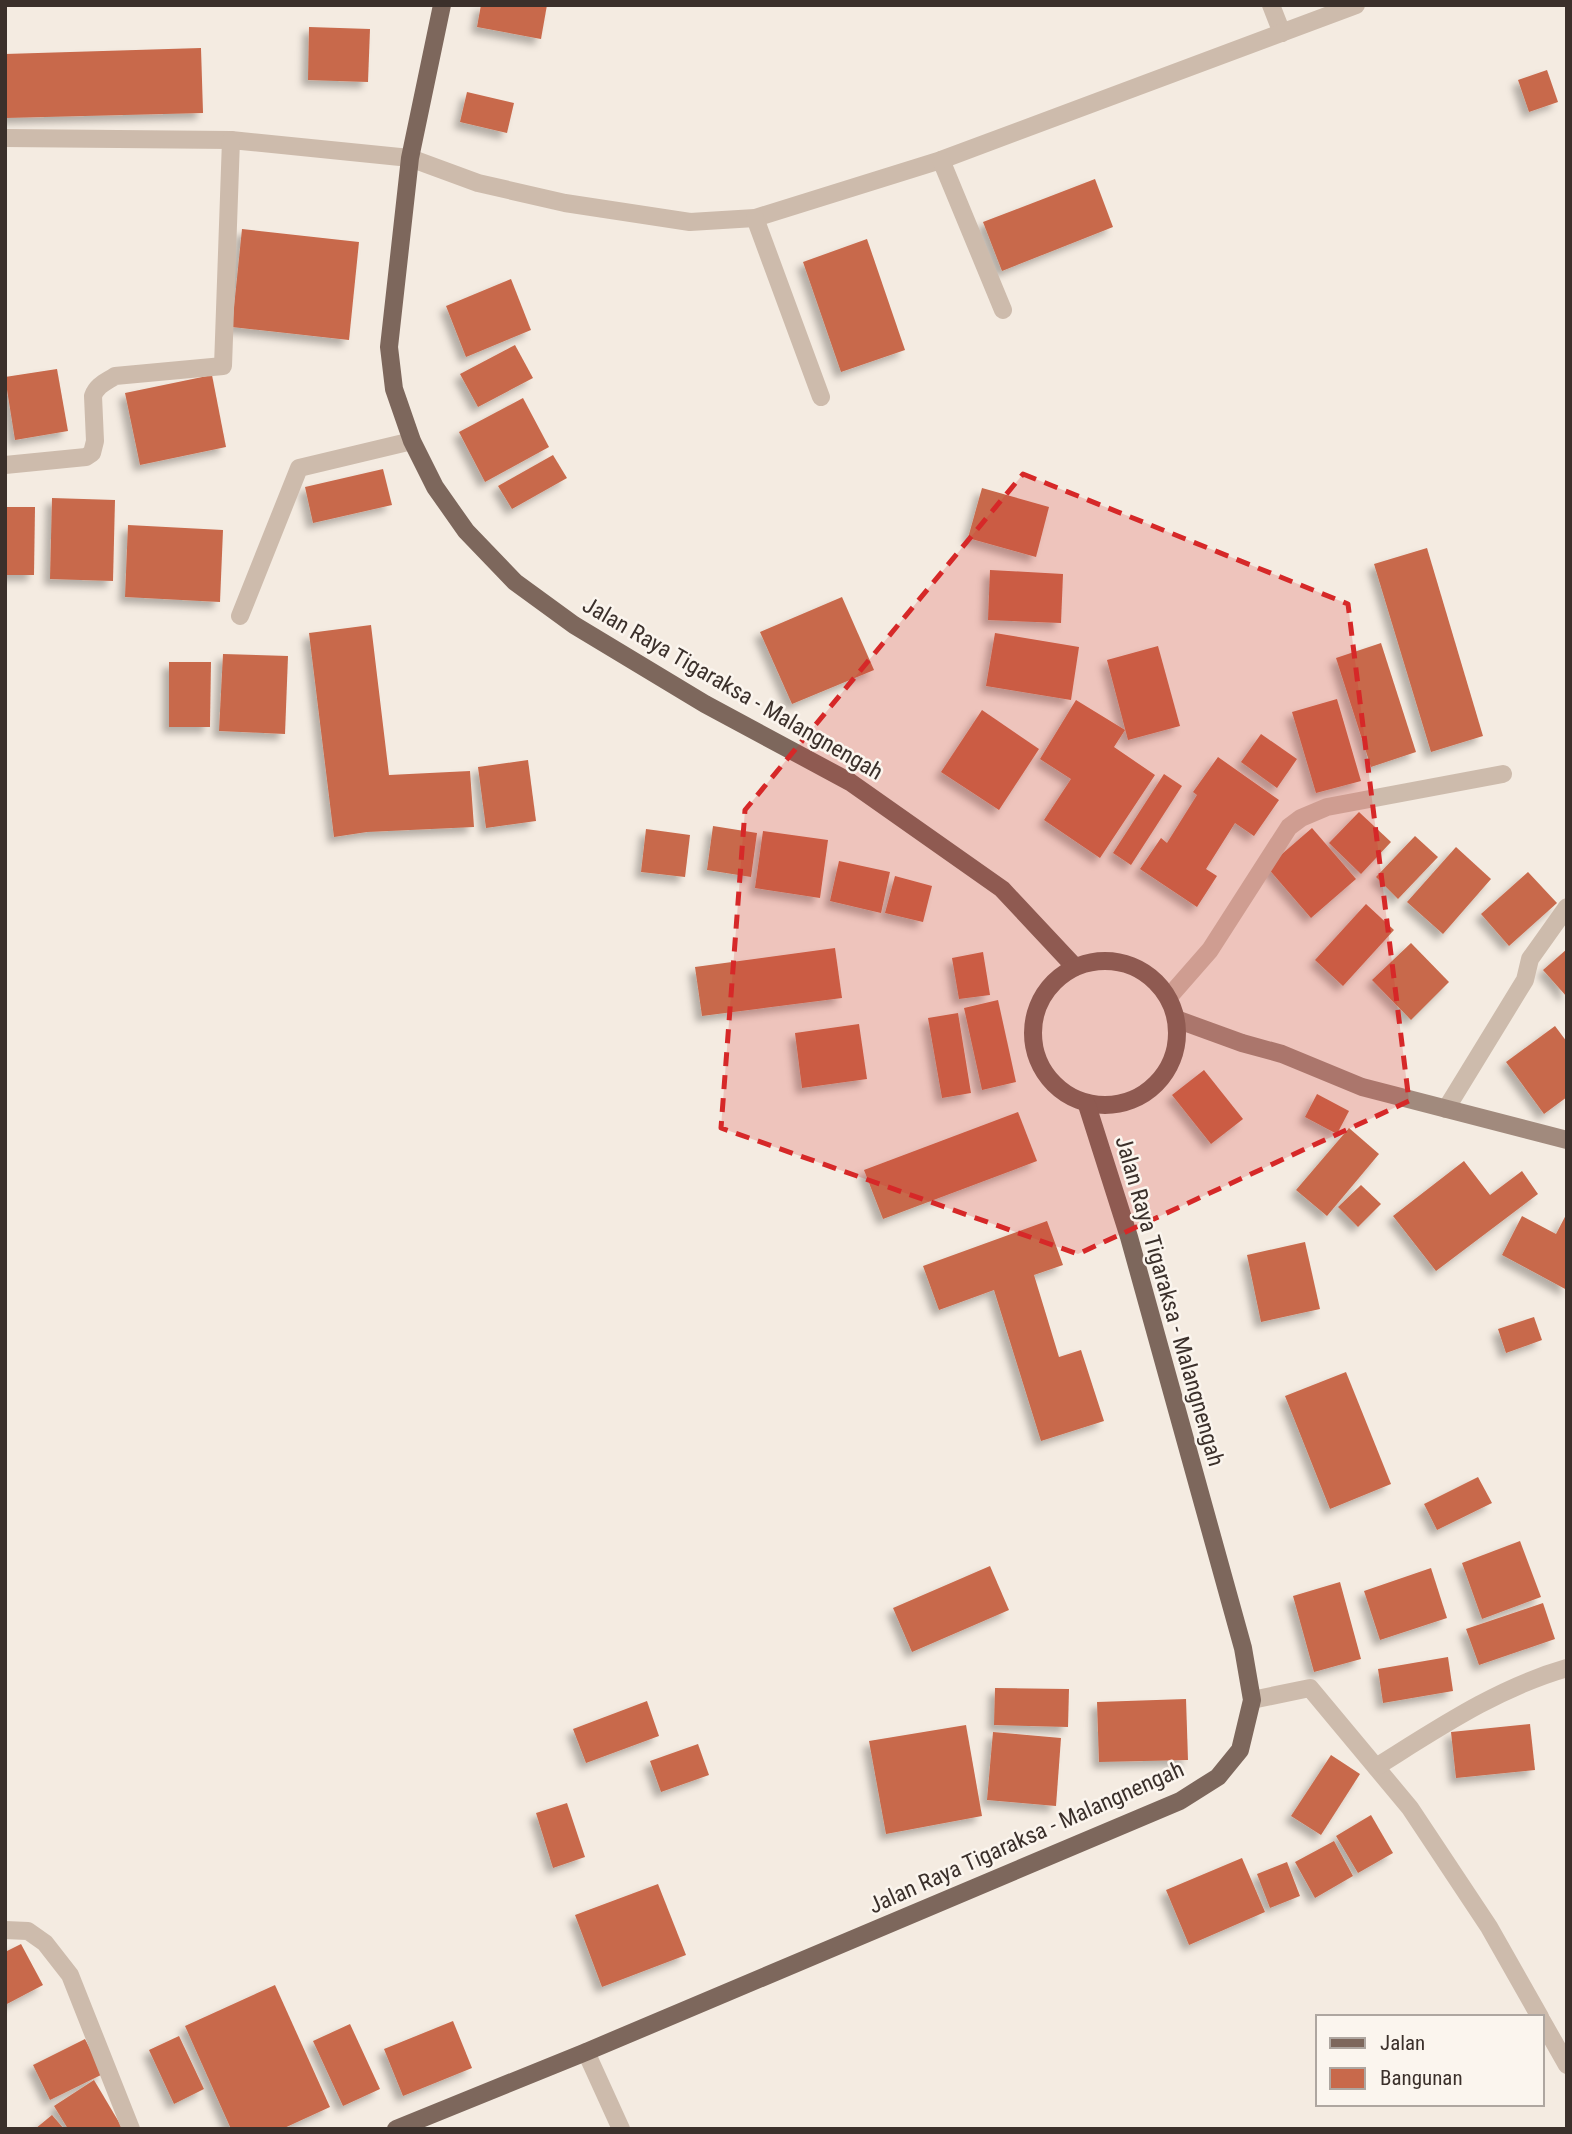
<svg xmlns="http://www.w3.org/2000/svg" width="1572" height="2134" font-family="'Roboto Condensed',sans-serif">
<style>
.building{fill:#c8694b;filter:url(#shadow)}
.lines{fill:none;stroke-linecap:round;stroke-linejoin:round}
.lane{stroke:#cdbbac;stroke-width:18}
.street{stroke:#cdbbac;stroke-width:18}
.secondary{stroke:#a18a7d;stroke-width:18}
.primary{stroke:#7d675c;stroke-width:18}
.marked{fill:#d62828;fill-opacity:0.2;stroke:#d62828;stroke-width:5;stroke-dasharray:14 9;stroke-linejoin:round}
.labels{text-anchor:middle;stroke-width:5;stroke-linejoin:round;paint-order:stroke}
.street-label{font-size:23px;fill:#3b302b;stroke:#fbf5ee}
</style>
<defs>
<filter id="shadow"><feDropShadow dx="-6" dy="6" stdDeviation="3.5" flood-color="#0004"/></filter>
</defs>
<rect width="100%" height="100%" fill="#f4ebe1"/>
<g class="building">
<path d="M481,5H547L541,39L477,27Z"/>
<path d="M309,27L370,29L368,82L308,80Z"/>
<path d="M201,48L203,113L5,118V54Z"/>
<path d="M1547,70L1558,102L1529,112L1518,80Z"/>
<path d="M467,92L514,103L507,133L460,122Z"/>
<path d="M1095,179L1113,227L1002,271L983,222Z"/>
<path d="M242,229L359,242L349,340L232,327Z"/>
<path d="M867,239L905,350L841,372L803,262Z"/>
<path d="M511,279L531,330L466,357L446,306Z"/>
<path d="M515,345L533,378L478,407L460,374Z"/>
<path d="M57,369L68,431L15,440L5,377Z"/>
<path d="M212,375L226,447L140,465L125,393Z"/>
<path d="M523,398L549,447L485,482L459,432Z"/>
<path d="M553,455L567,478L512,509L498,486Z"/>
<path d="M383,469L392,505L313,523L305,487Z"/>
<path d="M982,488L1049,507L1036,557L968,538Z"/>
<path d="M52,498L115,500L113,581L50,579Z"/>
<path d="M5,507H35L34,575H5Z"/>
<path d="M128,525L223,530L220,602L125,597Z"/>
<path d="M1427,548L1483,736L1431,752L1374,564Z"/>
<path d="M990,570L1063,574L1061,623L988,620Z"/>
<path d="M842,597L874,670L792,704L760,632Z"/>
<path d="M371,625L389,775L470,771L474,827L367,832L334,837L309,633Z"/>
<path d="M995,633L1079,647L1071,700L986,686Z"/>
<path d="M1381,643L1416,752L1371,767L1336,658Z"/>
<path d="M1158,646L1180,726L1128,740L1107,660Z"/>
<path d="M223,654L288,656L285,734L219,731Z"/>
<path d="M169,662H211L210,727H169Z"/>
<path d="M1337,699L1361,781L1316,793L1292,712Z"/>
<path d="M1076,700L1125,730L1114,747L1155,775L1100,858L1044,820L1071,779L1040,759Z"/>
<path d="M982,710L1039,749L999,810L941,772Z"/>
<path d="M1261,734L1297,759L1277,788L1241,762Z"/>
<path d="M1218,757L1279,800L1254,836L1235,823L1206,869L1217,876L1197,907L1140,869L1161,838L1167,843L1197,795L1193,792Z"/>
<path d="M528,760L536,821L486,828L478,767Z"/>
<path d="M1164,774L1182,786L1131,865L1113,853Z"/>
<path d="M1359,812L1391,842L1361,874L1329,843Z"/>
<path d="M713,826L757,833L751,877L707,870Z"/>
<path d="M1312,828L1356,879L1311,918L1267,867Z"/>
<path d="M646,829L690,835L685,877L641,872Z"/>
<path d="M763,831L828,840L820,898L755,888Z"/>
<path d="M1415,836L1438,857L1398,899L1376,877Z"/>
<path d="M1456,847L1491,879L1443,934L1407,902Z"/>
<path d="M839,861L890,872L881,913L830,901Z"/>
<path d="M1528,872L1557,903L1509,946L1481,914Z"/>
<path d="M895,876L932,886L923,922L885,913Z"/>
<path d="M1366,904L1394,930L1343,986L1315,960Z"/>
<path d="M1411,943L1449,982L1411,1020L1372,980Z"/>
<path d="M835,948L842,998L702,1016L695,967Z"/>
<path d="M1567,949V997L1543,970Z"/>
<path d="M983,952L990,995L959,999L952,958Z"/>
<path d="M998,1000L1016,1082L982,1090L964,1008Z"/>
<path d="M958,1013L971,1093L942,1098L928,1018Z"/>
<path d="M859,1024L867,1079L802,1088L795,1033Z"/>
<path d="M1555,1026L1567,1042V1097L1544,1114L1506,1062Z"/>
<path d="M1204,1070L1243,1119L1211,1144L1172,1095Z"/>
<path d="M1317,1094L1349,1111L1337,1134L1305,1117Z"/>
<path d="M1018,1112L1037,1161L883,1219L864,1170Z"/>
<path d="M1349,1128L1379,1154L1327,1216L1296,1190Z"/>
<path d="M1464,1161L1490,1195L1522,1171L1538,1194L1436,1271L1393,1216Z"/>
<path d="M1361,1185L1381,1204L1358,1227L1338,1207Z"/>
<path d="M1567,1213V1290L1502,1255L1522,1216L1556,1234Z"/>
<path d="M1047,1221L1063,1265L1034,1275L1059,1357L1081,1350L1104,1421L1041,1441L994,1290L939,1310L923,1266Z"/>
<path d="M1305,1242L1320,1309L1261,1322L1247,1255Z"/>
<path d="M1534,1317L1542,1340L1506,1353L1498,1329Z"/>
<path d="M1346,1372L1391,1484L1330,1509L1285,1396Z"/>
<path d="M1478,1477L1492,1503L1437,1530L1424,1504Z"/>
<path d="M1520,1541L1541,1597L1482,1619L1462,1563Z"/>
<path d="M990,1566L1009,1610L912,1652L893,1608Z"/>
<path d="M1431,1568L1447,1618L1380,1640L1364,1591Z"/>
<path d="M1340,1582L1361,1659L1314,1672L1293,1596Z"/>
<path d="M1543,1603L1555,1639L1479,1665L1466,1629Z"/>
<path d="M1448,1657L1453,1691L1383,1703L1378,1669Z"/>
<path d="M995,1688L1069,1689L1068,1727L994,1725Z"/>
<path d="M1186,1699L1188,1760L1099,1762L1097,1702Z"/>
<path d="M647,1701L659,1736L586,1763L573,1729Z"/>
<path d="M1530,1724L1535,1770L1456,1778L1451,1732Z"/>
<path d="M966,1725L982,1816L886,1834L869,1741Z"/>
<path d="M993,1732L1061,1738L1056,1806L987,1800Z"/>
<path d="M698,1744L709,1775L661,1792L650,1761Z"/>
<path d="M1331,1755L1360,1774L1321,1835L1291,1816Z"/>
<path d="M567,1803L585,1857L553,1868L536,1813Z"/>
<path d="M1371,1815L1393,1853L1358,1873L1336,1836Z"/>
<path d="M1334,1841L1353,1876L1315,1898L1295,1862Z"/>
<path d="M1242,1858L1265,1912L1189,1945L1166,1890Z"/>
<path d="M1287,1862L1300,1896L1270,1908L1257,1874Z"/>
<path d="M658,1884L686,1955L602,1987L575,1915Z"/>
<path d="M21,1944L43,1985L5,2005V1952Z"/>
<path d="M275,1985L330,2107L282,2129H231L185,2026Z"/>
<path d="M453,2021L472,2068L403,2096L384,2049Z"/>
<path d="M350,2024L380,2089L343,2106L313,2041Z"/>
<path d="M179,2036L204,2089L174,2104L149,2050Z"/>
<path d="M85,2039L103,2074L50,2100L33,2065Z"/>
<path d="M94,2080L123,2129H68L54,2106Z"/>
<path d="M52,2115L64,2129H35Z"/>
</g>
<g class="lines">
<g class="lane">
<path d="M1168,998L1210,950L1289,827L1301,818L1327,807L1503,774"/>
<path d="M586,2052L621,2129"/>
</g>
<g class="street">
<path d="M1271,5L1282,33"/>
<path d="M5,138L231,140L410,158L478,183L565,203L690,222L755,218L941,160L1356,5"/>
<path d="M941,160L1003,310"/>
<path d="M755,218L821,397"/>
<path d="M5,465L86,457L92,453L95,441L93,396C97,385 106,382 115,376L223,366L231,140"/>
<path d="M240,616L299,468L412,441"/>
<path d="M1446,1109L1525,980L1530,959L1567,907"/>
<path d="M1252,1700L1310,1688L1410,1808L1489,1927L1540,2017"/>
<path d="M1376,1767C1437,1729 1497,1688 1567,1668"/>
<path d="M5,1930L28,1931L45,1943L70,1975L131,2129"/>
<path d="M1542,2021L1567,2065"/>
</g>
<path class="secondary" d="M1176,1019L1242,1043L1282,1054L1362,1087L1567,1140"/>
<g class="primary">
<path d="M442,5L410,158L389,347L394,389L412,441L435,487L466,531L515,582L574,625L705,704L850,782L1002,889L1075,967"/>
<circle cx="1105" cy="1033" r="72"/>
<path d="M396,2129L586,2052L1180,1801L1218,1777L1240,1750L1252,1700L1243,1648L1129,1237L1087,1105"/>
</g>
</g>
<path class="marked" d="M1023,474L1348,604L1409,1101L1078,1254L721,1128L745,810Z"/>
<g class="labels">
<g class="street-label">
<text transform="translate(733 688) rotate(30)" y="8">Jalan Raya Tigaraksa - Malangnengah</text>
<text transform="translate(1170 1301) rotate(74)" y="8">Jalan Raya Tigaraksa - Malangnengah</text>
<text transform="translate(1026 1837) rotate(-24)" y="8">Jalan Raya Tigaraksa - Malangnengah</text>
</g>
</g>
<rect width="1572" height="2134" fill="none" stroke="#3b302b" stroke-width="14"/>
<rect x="1316" y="2015" width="228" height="91" fill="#fbf5ee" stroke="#aea6a0" stroke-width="2"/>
<rect x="1330" y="2038" width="35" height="10" fill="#7d675c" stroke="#aea6a0" stroke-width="2"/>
<text x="1380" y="2050" font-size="21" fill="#3b302b">Jalan</text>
<rect x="1330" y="2068" width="35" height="21" fill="#c8694b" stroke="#aea6a0" stroke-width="2"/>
<text x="1380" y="2085" font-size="21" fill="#3b302b">Bangunan</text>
</svg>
